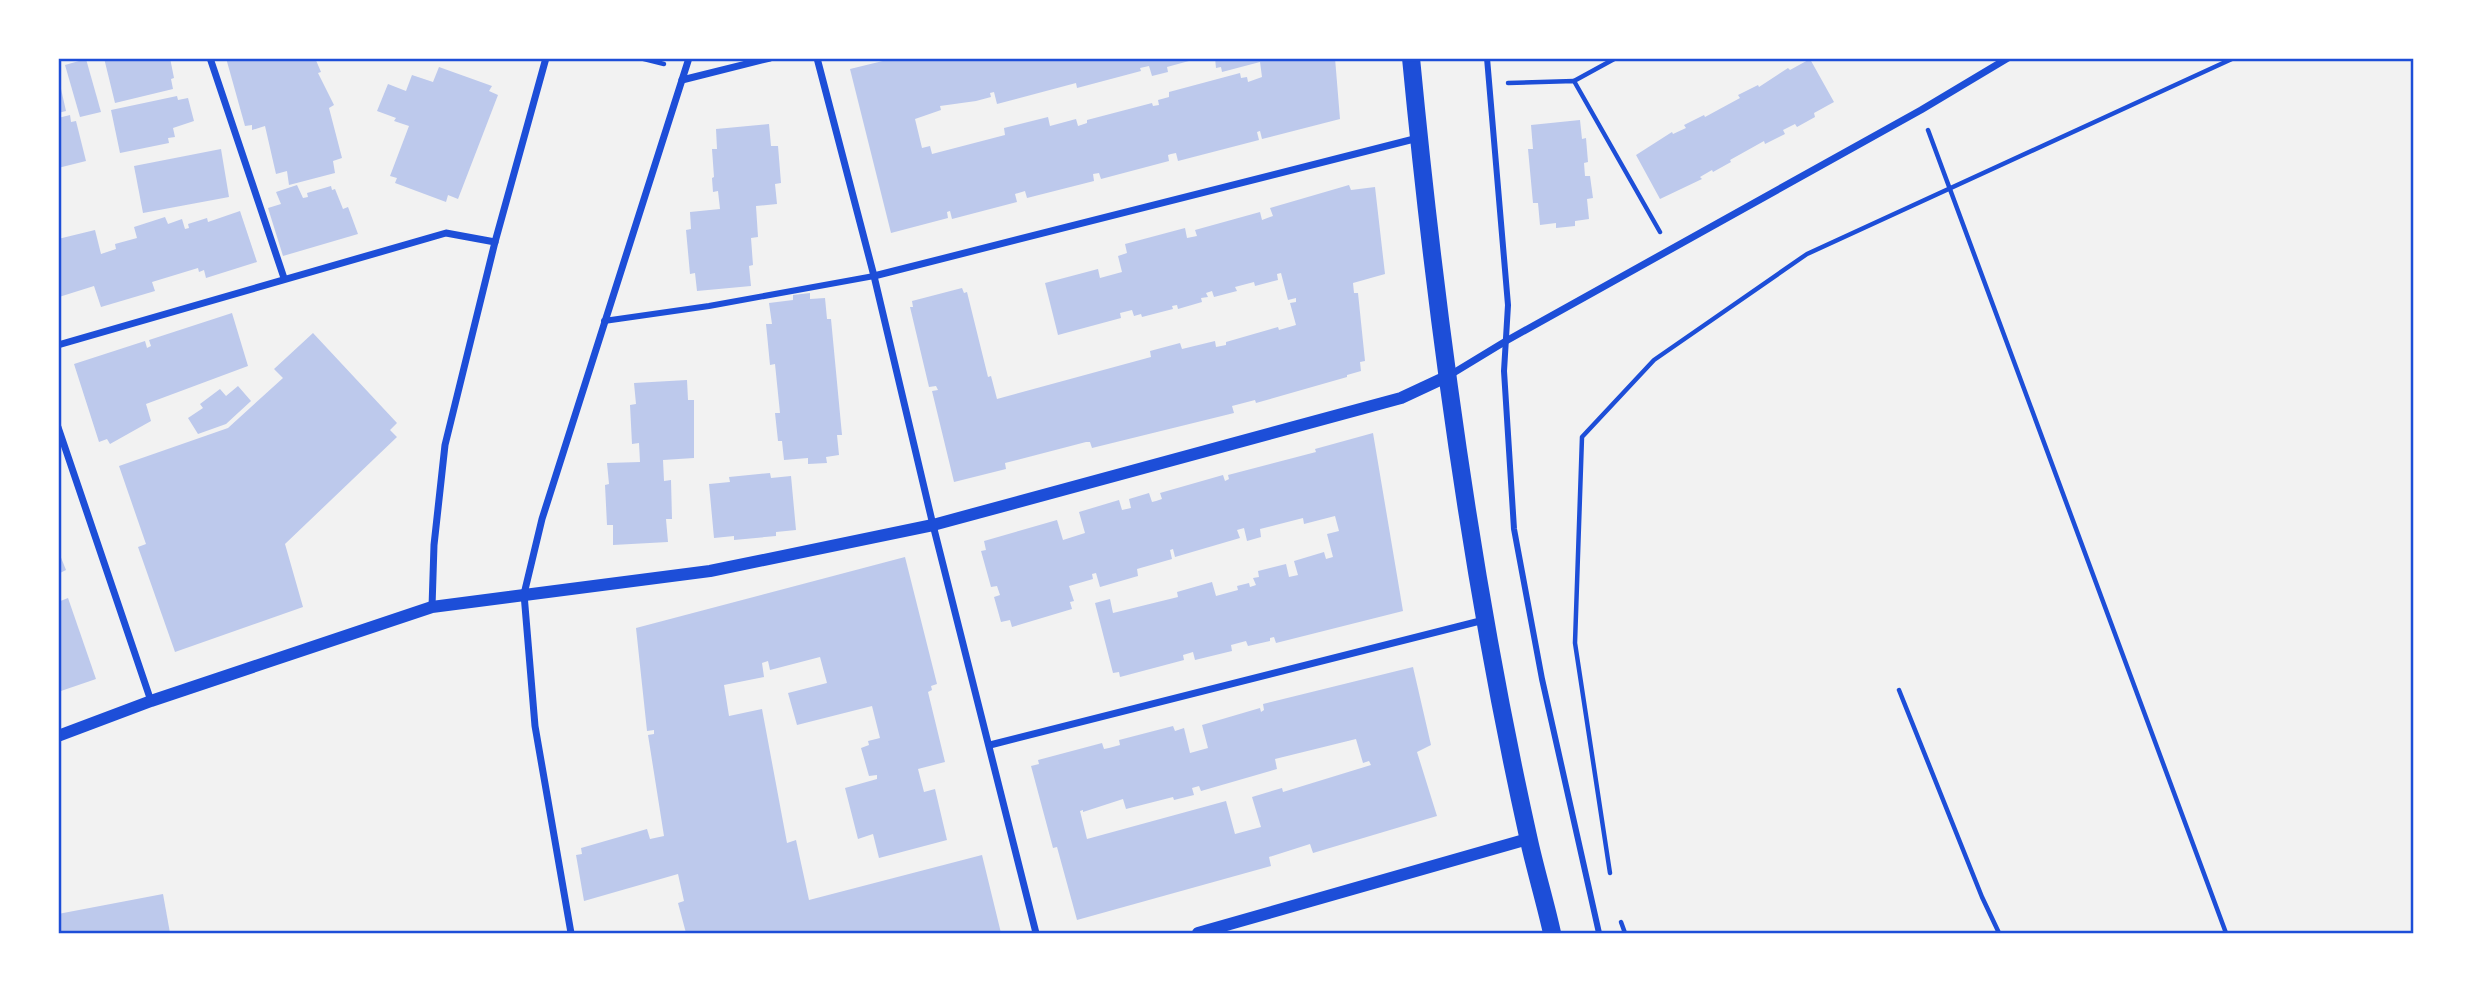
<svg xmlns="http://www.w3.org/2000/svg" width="2472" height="991" font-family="Rubik,sans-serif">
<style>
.building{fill:#bdc9ec;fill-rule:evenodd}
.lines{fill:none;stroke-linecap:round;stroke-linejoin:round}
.path{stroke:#1d4ed8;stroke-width:4.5}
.pedestrian{stroke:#1d4ed8;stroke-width:6}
.minor{stroke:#1d4ed8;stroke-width:7}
.tertiary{stroke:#1d4ed8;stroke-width:12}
.primary{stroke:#1d4ed8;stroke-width:18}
.neatline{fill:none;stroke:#1d4ed8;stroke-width:2.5}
</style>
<rect width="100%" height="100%" fill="#f2f2f2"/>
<g class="building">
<path d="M104,58H170L174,78L171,79L173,89L115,103Z"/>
<path d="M226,58H315L321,72L318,73L334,105L329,108L342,158L333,161L335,173L289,185L287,171L276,174L265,126L252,130V125L245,126Z"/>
<path d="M895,58H903L904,61L909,60L908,58H948V61L959,58H1200L1167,67L1168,72L1152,76L1149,66L1140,68L1141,71L1077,88L1076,83L997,104L994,92L990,93L991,97L976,101L940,106L941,110L915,119L922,148L930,146L932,154L1005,135L1004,128L1048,117L1050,126L1076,119L1078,126L1087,123V120L1152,103L1153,106L1159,105L1158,100L1169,97V92L1240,73L1241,78L1247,77L1248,82L1262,77L1260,62L1222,72L1221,67L1216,68L1215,58H1335L1340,119L1262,139L1260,131L1257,132L1259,140L1178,161L1176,153L1171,154L1168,155L1169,161L1101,179L1099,173L1093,174L1094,181L1027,198L1025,191L1015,194L1017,202L952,219L950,211L947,212L948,218L891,233L850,69Z"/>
<path d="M86,59L101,112L80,117L65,65Z"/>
<path d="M1810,59L1834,102L1814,113L1815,117L1797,127L1795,124L1783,130L1785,134L1765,144L1764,141L1730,160L1731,162L1713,172L1712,170L1700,177L1702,179L1660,199L1636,155L1672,132L1673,134L1686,128L1684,125L1704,115L1705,117L1740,98L1738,95L1758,85L1759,87L1788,68L1790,70Z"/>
<path d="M439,67L492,86L489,91L498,95L458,199L448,195L446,202L395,183L397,178L390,176L409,126L394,121L396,118L377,111L388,84L406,91L412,75L433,82Z"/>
<path d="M59,80L66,111L58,113V81Z"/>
<path d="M177,96L178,100L188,98L194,121L173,128L175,137L168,138L169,143L120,153L111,110Z"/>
<path d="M70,115L71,122L76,121L86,161L58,168V118Z"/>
<path d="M1580,120L1582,139L1586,138L1588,162L1584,163L1585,176H1590L1593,198L1587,199L1589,219L1575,221V226L1556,228V223L1540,225L1538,203H1533L1528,149H1533L1531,125Z"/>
<path d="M769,124L771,146H778L781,183L775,184L777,204L756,206L758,237L751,238L753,265L749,266L751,286L697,291L695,273L690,274L686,230L691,229L690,212L720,209L718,191L713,192L712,178L714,177L712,149H717L716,129Z"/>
<path d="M221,149L229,197L143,213L134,166Z"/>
<path d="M297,185L303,198L308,197L307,193L331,186L332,190L335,189L343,209L348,207L358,234L283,256L268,208L281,204L276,192Z"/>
<path d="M1349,185L1351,190L1375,187L1385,274L1353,283L1354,293H1358L1365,361L1360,362L1361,371L1347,375V377L1256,403L1255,400L1232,406L1234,413L1092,448L1090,442H1086L1005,463L1006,469L954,482L932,391L938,390L936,386L929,387L910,307H913L912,301L962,288L964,293L967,292L988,377L991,376L997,399L1151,357L1150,351L1180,343L1182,349L1215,341L1216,347L1226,345V342L1278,327L1279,330L1296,325L1290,303L1296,302V298L1288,300L1281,273L1277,274L1278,280L1255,286L1254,282L1235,287L1237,291L1214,297L1212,291L1206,293L1208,297L1201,298L1202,302L1178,309L1177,305L1172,306L1173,309L1142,317L1141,314L1134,316L1132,310L1120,313L1121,318L1058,335L1045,283L1098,269L1100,278L1122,272L1118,256L1127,253L1125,244L1185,228L1187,238L1197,236L1195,230L1260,212L1262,220L1273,216L1270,208Z"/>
<path d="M240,211L257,262L206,278L204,270L199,272L198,268L152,282L155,291L101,307L94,286L59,297L58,239L95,230L101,254L116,249L115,244L137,238L134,227L165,217L168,224L182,219L185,229L189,228L188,224L207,218L208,222Z"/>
<path d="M810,293V299L825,298L827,319H831L842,435H837L839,455L826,457L827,463L808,464V458L784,460L782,441H778L775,413H780L775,364L770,365L766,324H772L769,303L793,300V295Z"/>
<path d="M232,313L248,366L146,404L151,421L110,444L107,439L99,442L74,364L145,341L147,348L151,346L149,340Z"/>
<path d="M313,333L397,423L390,430L397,437L285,544L303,607L175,652L138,547L146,544L119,466L228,428L283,378L274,369Z"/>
<path d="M687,380L688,400H694V458L663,460L664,481L671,480L672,519H666L668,542L613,545V525H607L605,485L609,484L607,463L640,462L639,443L632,444L630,405L636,404L634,383Z"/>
<path d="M238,386L251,401L226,424L198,434L188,418L203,408L200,404L220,389L226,396Z"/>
<path d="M1373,433L1403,611L1276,643L1274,637L1270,638V641L1248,646L1246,641L1231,645L1232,651L1195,660L1193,652L1183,655L1184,660L1120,677L1119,672L1113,673L1095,603L1110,599L1113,613L1178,597L1177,592L1212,582L1216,596L1238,590L1237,586L1249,583L1250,587L1256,585L1253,578L1259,577L1258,571L1286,564L1289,577L1298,575L1294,561L1324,552L1326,559L1333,557L1327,534L1339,531L1335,516L1304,524L1303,518L1260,529L1261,537L1247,541L1244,528L1237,530L1240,538L1175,557L1173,549L1170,550L1172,559L1137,569L1138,576L1100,587L1096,573L1092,574L1093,579L1069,586L1074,601L1070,602L1072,609L1012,627L1010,620L1001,622L994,597L1000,595L997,586L991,587L981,551L986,550L984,541L1057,520L1063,540L1085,533L1079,512L1119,500L1122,510L1131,508L1129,499L1149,493L1152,502L1156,501L1162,499L1160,493L1223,475L1225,481L1229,479L1228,475L1316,452L1315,449Z"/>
<path d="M770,473L771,478L791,476L796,530L776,532V536L734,540V536L714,538L709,484L730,482L729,477Z"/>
<path d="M58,550L66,570L58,574Z"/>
<path d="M905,557L937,684L931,686L932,690L928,692L945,762L918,769L924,792L935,789L947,840L879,858L873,834L858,839L845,788L877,779V775L869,776L861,748L869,745L868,741L880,738L872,706L797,725L788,693L827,683L820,657L770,670L768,661L762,663L764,677L724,685L729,716L762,709L787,843L796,840L809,900L982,855L1001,933H686L678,903L684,901L678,874L584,901L576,855L582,854L581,848L647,829L650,839L664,836L648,735L654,734V730L647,731L636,628Z"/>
<path d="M68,598L96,679L58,692V602Z"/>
<path d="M1413,667L1431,745L1417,752L1437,816L1313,853L1310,844L1269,857L1271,866L1077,920L1057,847L1053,848L1031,766L1039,764L1038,760L1102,743L1104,749L1109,748L1120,745L1119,740L1173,726L1175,731L1184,728L1190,753L1208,748L1202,725L1260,708L1261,712L1264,710L1263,704ZM1356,739L1363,763L1369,761L1371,765L1283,792L1282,788L1252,797L1261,827L1235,834L1226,801L1087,839L1080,811L1083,810V812L1123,799L1126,809L1173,797L1174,800L1194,795L1192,788L1199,786L1201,791L1277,769L1275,759Z"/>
<path d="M163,894L170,933H58V914Z"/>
</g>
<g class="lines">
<g class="path">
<path d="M640,58L664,64"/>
<path d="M1574,81L1616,58"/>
<path d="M1508,83L1574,81L1660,232"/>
<path d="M1928,130L2226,933"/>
<path d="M1899,690L1982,897L1999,933"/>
<path d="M1610,873L1575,643L1582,437L1654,360L1807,254L2234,58"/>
<path d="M1621,922L1625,933"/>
</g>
<g class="pedestrian">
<path d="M1487,58L1508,305L1504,371L1514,529L1542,679L1599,933"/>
<path d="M604,321L709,306L874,276"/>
</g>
<g class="minor">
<path d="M210,58L284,278"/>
<path d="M817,58L874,276L933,525L1036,933"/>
<path d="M682,80L770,58"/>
<path d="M874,276L1418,138"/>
<path d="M58,345L446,233L495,242"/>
<path d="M1450,375L1506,341L1921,110L2008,58"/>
<path d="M58,427L151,701"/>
<path d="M432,607L434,545L445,445L495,242L546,58"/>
<path d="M990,745L1484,620"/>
<path d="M571,933L535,726L524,594L542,519L689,58"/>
</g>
<g class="tertiary">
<path d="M58,736L151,701L432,607L710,571L933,525L1401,398L1446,377"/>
<path d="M1198,933L1528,839"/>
</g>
<path class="primary" d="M1411,58C1436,319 1471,580 1528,836C1535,869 1545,901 1552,933"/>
</g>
<rect width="2472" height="991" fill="none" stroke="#ffffff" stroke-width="119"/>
<rect x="60" y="60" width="2352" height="872" class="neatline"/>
</svg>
